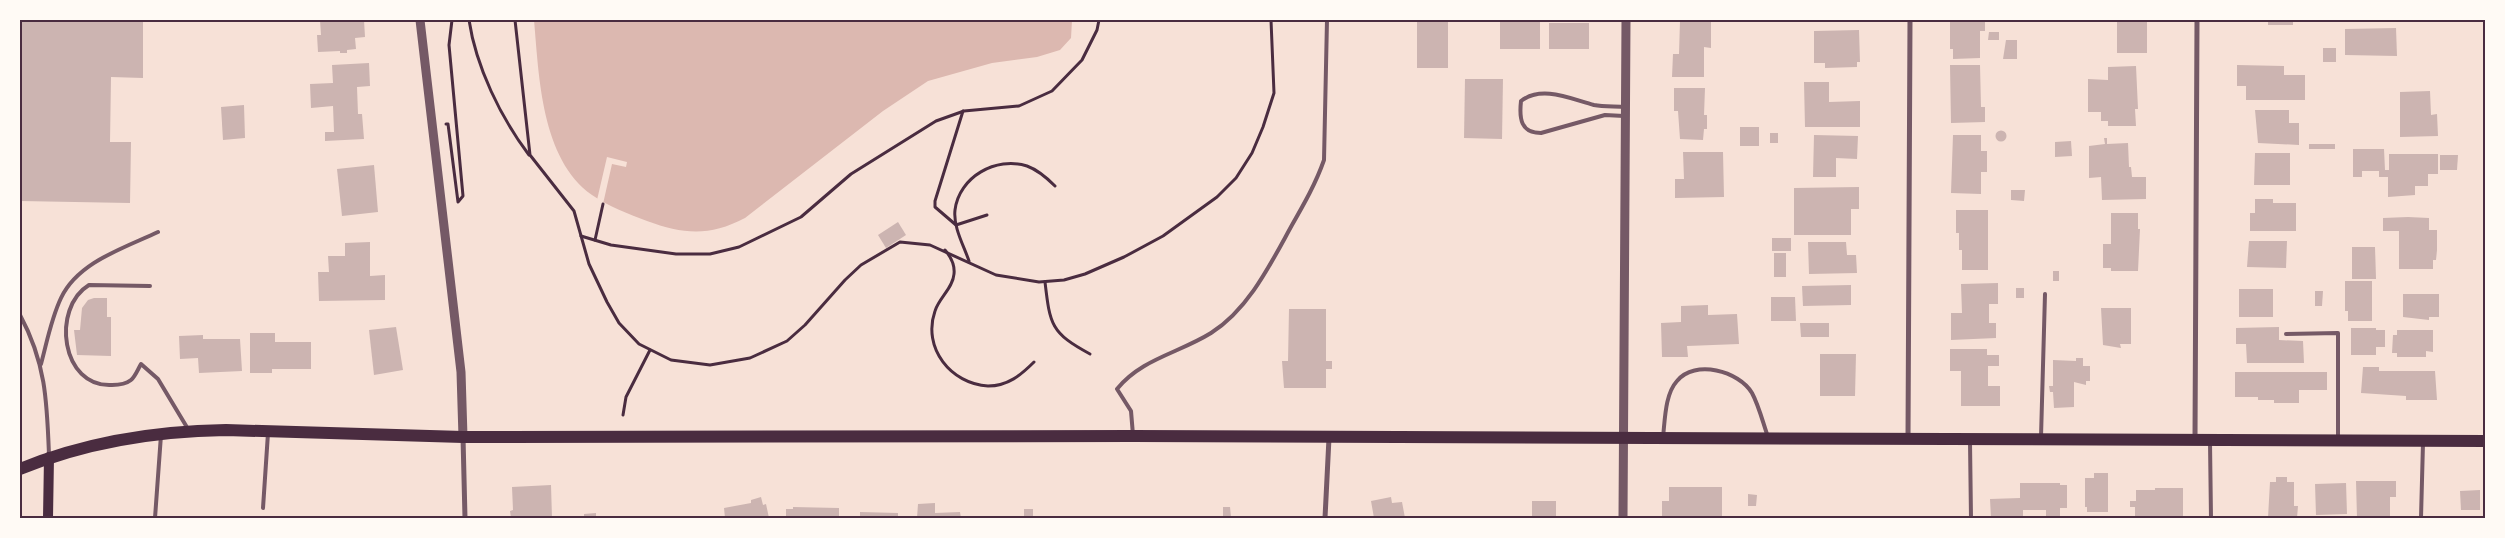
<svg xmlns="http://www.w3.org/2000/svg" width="2505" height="538" font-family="Helvetica,sans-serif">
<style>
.water{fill:#dcb8b0}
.pier{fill:#f7e1d7}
.building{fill:#ccb4b1}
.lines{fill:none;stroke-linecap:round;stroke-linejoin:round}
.path{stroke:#4a2c40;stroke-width:3}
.service{stroke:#755966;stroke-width:4}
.minor{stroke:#755966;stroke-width:5}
.tertiary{stroke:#755966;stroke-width:9}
.secondary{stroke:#4a2c40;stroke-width:10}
.primary{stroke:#4a2c40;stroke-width:12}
.neatline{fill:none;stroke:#4a2c40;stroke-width:2}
</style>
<rect width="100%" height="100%" fill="#f7e1d7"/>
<path class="water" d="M534,20H1072L1071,38L1060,50L1037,57L992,63L928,81L883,111L745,218C709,237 683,234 647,221C628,214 608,206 592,195C541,159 539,76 534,20Z"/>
<path class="pier" d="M607,157L627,162L626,167L612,164L603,204L597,200Z"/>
<g class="building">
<path d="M20,20H143V78L111,77L110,142H131L130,203L20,201Z"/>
<path d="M320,20H364L365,37L355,38L356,49L347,50V53H340V51L318,52L317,35H321Z"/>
<path d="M1448,20V68H1417V21Z"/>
<path d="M1950,20H1985V31H1980V58L1953,59V49H1950Z"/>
<rect x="2117" y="20" width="30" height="33"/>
<rect x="2268" y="20" width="25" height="5"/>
<path d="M1680,21H1711V48L1704,47V77H1672L1673,54H1679Z"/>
<rect x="1500" y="22" width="40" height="27"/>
<rect x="1549" y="23" width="40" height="26"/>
<path d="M2396,28L2397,56L2345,55V29Z"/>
<path d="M1859,30L1860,62H1857V67L1825,68V63H1814V31Z"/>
<path d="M1989,32H1999V40H1988Z"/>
<path d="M2006,40H2017V59H2003Z"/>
<rect x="2323" y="48" width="13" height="14"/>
<path d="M369,63L370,86L357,87L358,114H362L364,139L325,141V132H334L333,106L311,108L310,84L333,83L332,65Z"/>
<path d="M1950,65H1980L1981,107H1985V122L1951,123Z"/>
<path d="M2237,65L2284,66V75H2305V100H2246V86H2237Z"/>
<path d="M2136,66L2138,109H2135L2136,126H2108V121H2101V112H2088V79L2108,80V67Z"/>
<path d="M1465,79H1503L1502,139L1464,138Z"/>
<path d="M1804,82H1829V102L1860,101V127H1805Z"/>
<path d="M1674,88H1705L1704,115H1707V129H1704L1703,140L1680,139L1678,111H1674Z"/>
<path d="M2430,91L2431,115L2437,114L2438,136L2400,137V92Z"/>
<path d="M244,105L245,138L223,140L221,107Z"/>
<path d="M2255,110H2289V123H2299V145L2258,143Z"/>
<rect x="1740" y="127" width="19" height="19"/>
<circle cx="2001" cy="136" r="5.5"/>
<rect x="1770" y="133" width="8" height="10"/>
<path d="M1814,135L1858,136L1857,159L1836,158V177H1813Z"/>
<path d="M1953,135H1981V151H1987V172H1981V194L1951,193Z"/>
<path d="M2104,138H2107V144L2128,143L2129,167H2131L2132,177H2146V199L2102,200L2101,177L2089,178V146L2105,144Z"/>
<path d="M2071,141L2072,156L2055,157V142Z"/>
<rect x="2309" y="144" width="26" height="5"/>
<path d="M2353,149H2384L2385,170H2389V154H2438V174H2428V186H2415V195L2388,197V177H2379V171H2362V177H2353Z"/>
<path d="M1683,152H1723L1724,197L1675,198V179H1684Z"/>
<path d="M2255,153H2290V185H2254Z"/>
<path d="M2440,155H2458L2457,170H2440Z"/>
<path d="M374,165L378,212L342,216L337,169Z"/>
<path d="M1859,187V209H1851V235H1794V188Z"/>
<path d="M2011,190H2025L2024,201L2011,200Z"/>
<path d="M2255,199H2273V203H2296V231H2250V213H2255Z"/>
<path d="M1956,210H1988V270H1962V250H1959V233H1956Z"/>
<path d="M2111,213H2138V229H2140L2138,271H2111V268H2103V244H2111Z"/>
<path d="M2408,217L2429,218V230H2437V250L2436,260H2433V269H2399V231H2383V218Z"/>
<path d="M898,222L906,235L886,248L878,235Z"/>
<rect x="1772" y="238" width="19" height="13"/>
<path d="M2249,241H2287L2286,268L2247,267Z"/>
<path d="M370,242V276L385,275V300L319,301L318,272H329L328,256H345V243Z"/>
<path d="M1808,242H1846L1847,255H1856L1857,273L1809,274Z"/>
<path d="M2352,247H2375L2376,279H2352Z"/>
<rect x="1774" y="253" width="12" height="24"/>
<rect x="2053" y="271" width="6" height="10"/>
<path d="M2345,281H2372V321H2348V311H2345Z"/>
<path d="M1998,283V304H1989V323H1996V338L1951,340V313H1962L1961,284Z"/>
<path d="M1851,285V305L1803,306L1802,286Z"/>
<rect x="2016" y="288" width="8" height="10"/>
<rect x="2239" y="289" width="34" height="28"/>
<path d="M2315,291H2323L2322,306H2315Z"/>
<path d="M2403,294H2439V317H2429V320L2403,317Z"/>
<path d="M1771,297H1795L1796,321H1771Z"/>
<path d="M94,298H107V317H111V356L77,355L74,330H80L82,308L88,300Z"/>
<path d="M1708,305V315L1737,314L1739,344L1687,346L1688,357H1662L1661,323L1681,322V306Z"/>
<path d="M2101,308H2131V344H2120L2121,348L2103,345Z"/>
<path d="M1289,309H1326V361H1332V369H1326V388H1284L1282,361H1288Z"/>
<path d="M1800,323H1829V337H1801Z"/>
<path d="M396,327L403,370L374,375L369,330Z"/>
<path d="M2279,327V340L2303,341L2304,363H2247L2246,344H2236V328Z"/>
<path d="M2351,328H2376V330H2385V347H2376V355H2351Z"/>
<path d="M2397,330H2433V352L2426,351V357H2397V353H2392L2393,335H2397Z"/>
<path d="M250,333H275V342H311V369H272V373H250Z"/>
<path d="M203,335V339H240L242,371L199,373L198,358L180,359L179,336Z"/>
<path d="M1950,349H1987V355H1999V366H1988V386H2000V406H1961V371H1950Z"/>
<path d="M1820,354H1856L1855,396H1820Z"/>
<path d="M2076,358H2083V366H2090V381H2086V385L2074,382V407L2054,408L2053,392H2050L2049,386H2053V360L2076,361Z"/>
<path d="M2363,367H2379V371H2435L2437,400H2406V396L2361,393Z"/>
<path d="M2235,372H2327V390H2299V403H2274V400H2258V397H2235Z"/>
<path d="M2094,473H2108V512H2087V507H2085V478H2094Z"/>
<path d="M2276,477H2287V482H2294V506H2298L2297,518H2268L2270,482H2276Z"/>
<path d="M2356,481H2396V497H2390V518H2357Z"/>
<path d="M2020,483H2060V485H2067V508H2060V518H2046V510H2023V518H1991L1990,499L2020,498Z"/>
<path d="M2346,483L2347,514L2316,515L2315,484Z"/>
<path d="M551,485L552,518H511L510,511L513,510L512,487Z"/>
<path d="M1669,487H1722V517H1662V501H1669Z"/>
<path d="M2155,488H2183V518H2135V507H2130V501H2136V490H2155Z"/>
<path d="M2480,490V510H2461L2460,491Z"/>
<path d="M1748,494L1757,495L1756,506H1748Z"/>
<path d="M761,497L763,505L766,504L769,518H725L724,508L751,503V500Z"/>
<path d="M1391,497L1392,503L1402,502L1405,518H1374L1371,501Z"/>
<rect x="1532" y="501" width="24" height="17"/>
<path d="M935,503V513L960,512L961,518H917L918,504Z"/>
<path d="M793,507L839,508V518H786V509H793Z"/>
<path d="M1223,507H1230L1231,517L1223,518Z"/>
<rect x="1024" y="509" width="9" height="9"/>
<path d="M860,512L898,513V518H860Z"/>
<path d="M596,513V518H584V514Z"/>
</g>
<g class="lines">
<g class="path">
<path d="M469,20C476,67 501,118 529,155"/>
<path d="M515,20L530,155L574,211L589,264L607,302L619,323L639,344L671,360L710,365L750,358L787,341L805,325L845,280L861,265L900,242L930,245L996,275L1039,282L1064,280L1085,274L1124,257L1163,236L1217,197L1236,178L1252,153L1263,127L1274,93L1271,20"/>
<path d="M963,111L935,201V207L956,225L987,215"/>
<path d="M446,124H448L458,202L463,196L449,45L452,20"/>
<path d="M581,236L611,245L676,254H710L739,247L801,217L851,174L936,121L964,111L1019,106L1052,91L1082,60L1097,30L1099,20"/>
<path d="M595,240L603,204"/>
<path d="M945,250C951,257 955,265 954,274C953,288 939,298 935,311C922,348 951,384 988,386C1008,386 1021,375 1034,362"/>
<path d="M969,261C964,246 953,227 955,210C959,177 996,156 1027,166C1038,170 1047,178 1055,186"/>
<path d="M1045,282C1050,325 1051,333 1090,354"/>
<path d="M623,415L626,397L650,350"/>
</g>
<g class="service">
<path d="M1624,116L1605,115L1541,133C1521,133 1519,119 1521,101C1542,85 1571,99 1594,105C1604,107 1616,106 1626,107"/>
<path d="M150,286L89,285C51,308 61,388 112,385C118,385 126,384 131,380C135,377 138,369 141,364L158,379L188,429"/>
<path d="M20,315C46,363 47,402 49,455"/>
<path d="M2286,334L2338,333V437"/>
<path d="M41,364C47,342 51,319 61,298C78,262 124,248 158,232"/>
<path d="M1133,435L1131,411L1117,389C1141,359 1179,353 1211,333C1249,309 1271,263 1292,225C1304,204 1316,183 1324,160L1327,20"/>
<path d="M1663,437C1665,420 1665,394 1677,381C1695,359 1739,371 1752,393C1759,406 1763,423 1768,437"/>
<path d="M2041,437L2045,294"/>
<path d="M1970,442L1971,518"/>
<path d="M2210,442L2211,518"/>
<path d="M263,508L268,433"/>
<path d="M155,518L161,435"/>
<path d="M2421,518L2423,443"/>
</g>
<g class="minor">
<path d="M463,437L465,518"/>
<path d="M1908,439L1910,20"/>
<path d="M2195,439L2197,20"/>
<path d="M1325,518L1329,438"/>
</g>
<g class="tertiary">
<path d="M420,20L461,372L463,437"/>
<path d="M1623,518L1626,20"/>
</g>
<path class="secondary" d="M48,518L49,457"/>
<path class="primary" d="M20,469C86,442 155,431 226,430L463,437L1133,436L2485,441"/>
</g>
<rect width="2505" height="538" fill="none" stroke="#fffaf5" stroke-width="42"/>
<rect x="21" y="21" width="2463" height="496" class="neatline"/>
</svg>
